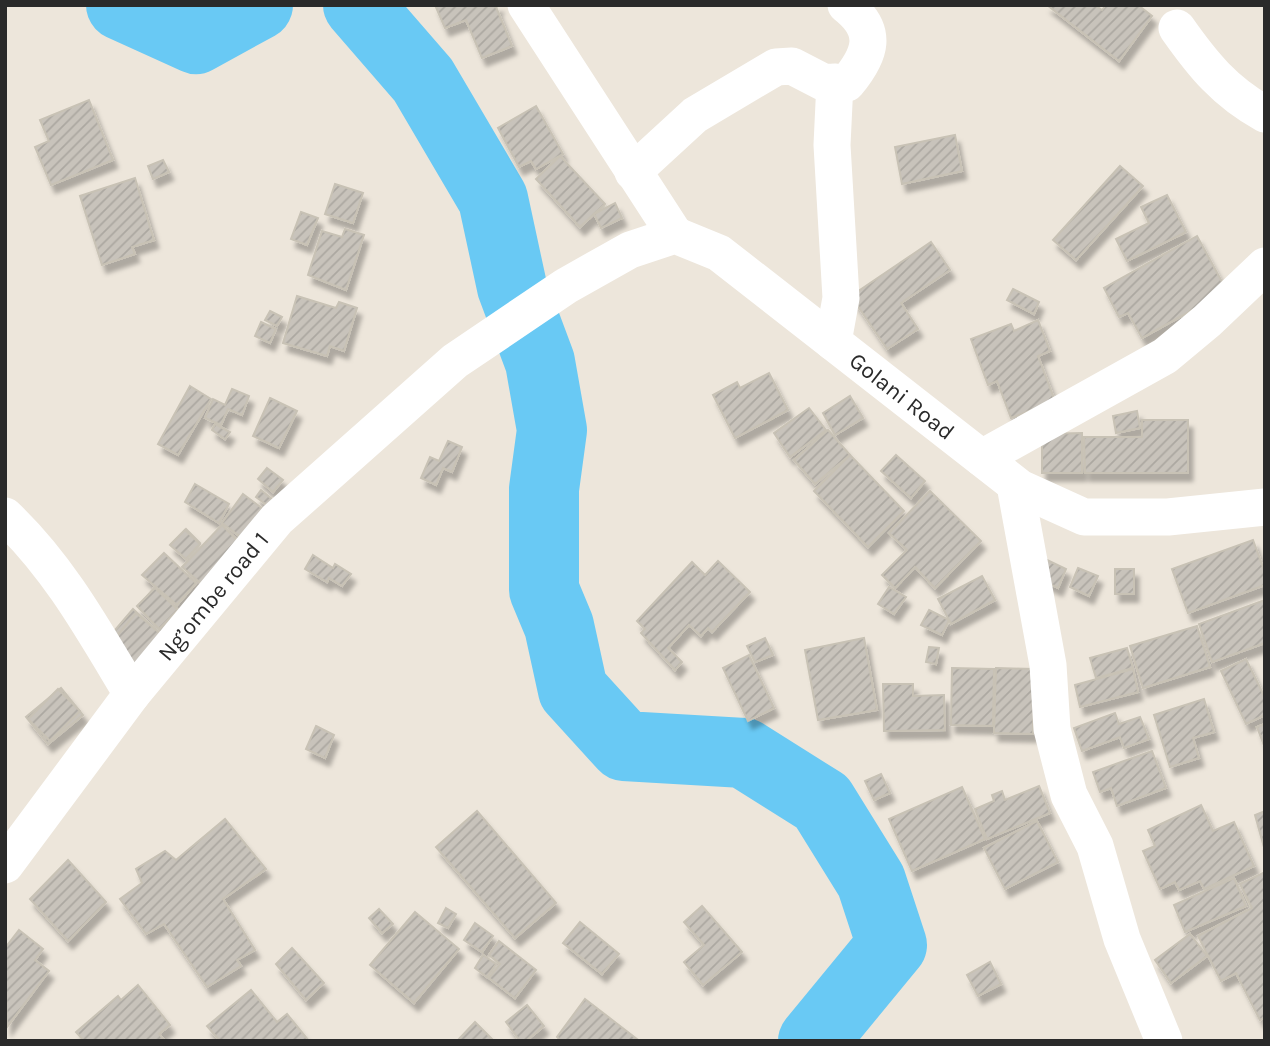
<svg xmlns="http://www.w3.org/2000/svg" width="1270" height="1046" font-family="Karla,sans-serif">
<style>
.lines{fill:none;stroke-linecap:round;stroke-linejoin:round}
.river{stroke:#69c9f4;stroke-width:70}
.building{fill:url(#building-hatch);stroke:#c8c2b5;stroke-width:2;filter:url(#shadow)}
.minor{stroke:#fff;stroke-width:37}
.labels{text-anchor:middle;stroke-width:5;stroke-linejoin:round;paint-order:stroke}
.street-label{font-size:23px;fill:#2a2a2a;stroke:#fff}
</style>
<defs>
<pattern id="building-hatch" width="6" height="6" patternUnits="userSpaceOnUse" patternTransform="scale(1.75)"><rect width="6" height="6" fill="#c8c3bb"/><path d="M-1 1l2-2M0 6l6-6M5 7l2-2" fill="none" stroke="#aca8a1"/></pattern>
<filter id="shadow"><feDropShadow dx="4.5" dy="8" stdDeviation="2" flood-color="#0004"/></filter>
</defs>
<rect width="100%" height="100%" fill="#ede6db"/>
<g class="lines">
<g class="river">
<path d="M121,5L196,39L258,5"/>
<path d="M358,5L423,80L493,199L512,287L540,362L552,430L544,489V590L559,626L573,690L624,746L744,753L822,802L871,881L892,945L813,1041"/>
</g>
</g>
<g class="building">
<path d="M435,5H500L496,7L512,46L482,58L466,20L445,28Z"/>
<path d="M1047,5H1095L1102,10L1106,5H1138L1152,16L1119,61Z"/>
<path d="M89,100L113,160L51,185L35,147L49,141L40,120Z"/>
<path d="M536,106L563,154L536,169L531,161L519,167L498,128Z"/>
<path d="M955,135L962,171L902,184L895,147Z"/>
<path d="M560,156L605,204L580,227L536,179Z"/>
<path d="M163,160L169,172L153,179L148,166Z"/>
<path d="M1120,166L1143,186L1076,260L1053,240Z"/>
<path d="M135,178L154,240L132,247L135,254L102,265L80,196Z"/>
<path d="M335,184L363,193L353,223L325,214Z"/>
<path d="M1167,195L1186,232L1127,261L1116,239L1149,223L1141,207Z"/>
<path d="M615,203L622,218L601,228L594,214Z"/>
<path d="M301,212L318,218L307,245L291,239Z"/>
<path d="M345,229L364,235L346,290L308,275L322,231L342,237Z"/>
<path d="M1197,236L1227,291L1142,338L1128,313L1119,317L1104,288Z"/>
<path d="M931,242L950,270L901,303L918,329L887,349L851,296Z"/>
<path d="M1013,289L1039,302L1034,314L1007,300Z"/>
<path d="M297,296L336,308L339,302L357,308L344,351L330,346L327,356L283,343Z"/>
<path d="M270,311L282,317L277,326L265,320Z"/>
<path d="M1038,320L1050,351L1038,356L1055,401L1011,418L997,381L988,385L971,339L1011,324L1014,331Z"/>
<path d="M261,322L276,329L270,343L255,336Z"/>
<path d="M769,373L788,410L735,438L713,395L737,382L740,388Z"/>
<path d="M190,386L211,399L178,455L158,444Z"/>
<path d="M232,389L249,396L242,415L228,409L221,425L205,418L213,399L225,405Z"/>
<path d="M850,396L863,418L835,435L823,413Z"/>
<path d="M270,398L297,411L279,448L253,436Z"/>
<path d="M809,408L826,430L790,457L774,433Z"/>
<path d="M1137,411L1140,428L1116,433L1113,416Z"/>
<path d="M1142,420H1188V473H1085L1084,437H1142Z"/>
<path d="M215,424L230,432L225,439L212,430Z"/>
<path d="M828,430L850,455L815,484L794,460Z"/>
<path d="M1082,433V473H1042V434Z"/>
<path d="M448,441L462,447L452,472L443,468L436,485L421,478L430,457L439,461Z"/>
<path d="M850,455L904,511L868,547L814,491Z"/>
<path d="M896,455L925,481L911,498L881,471Z"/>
<path d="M267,468L283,480L273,492L258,479Z"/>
<path d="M195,484L229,504L219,523L185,502Z"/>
<path d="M261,490L273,500L268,506L256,497Z"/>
<path d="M930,491L981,541L935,588L915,567L895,588L882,575L907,550L889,533Z"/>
<path d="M243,494L267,512L246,541L222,523Z"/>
<path d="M222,525L243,546L205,587L182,567Z"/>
<path d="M186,529L200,543L185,558L171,544Z"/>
<path d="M185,530L200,544L186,559L170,545Z"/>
<path d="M1253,540L1265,573V585L1188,613L1172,569Z"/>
<path d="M164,553L196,583L177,605L142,575Z"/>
<path d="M313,555L333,568L335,564L351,574L342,586L329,578L327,582L305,569Z"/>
<path d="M1047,560L1066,569L1058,588L1039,579Z"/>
<path d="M718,561L750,592L712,632L708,628L701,636L689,625L668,648L682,662L675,670L641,633L645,629L637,621L692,562L705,575Z"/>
<path d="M1078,568L1098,576L1089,596L1070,587Z"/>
<rect x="1115" y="569" width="19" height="25"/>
<path d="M982,576L995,600L951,624L938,599Z"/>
<path d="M889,587L906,597L894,614L878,604Z"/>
<path d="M154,588L177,609L159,627L138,607Z"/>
<path d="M155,588L178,610L159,629L137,606Z"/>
<path d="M1265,600V643L1212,662L1199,624Z"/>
<path d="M133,609L166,639L136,672L104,643Z"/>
<path d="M929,610L949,620L942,635L921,625Z"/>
<path d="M136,613L163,636L137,667L110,644Z"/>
<path d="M1197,626L1210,667L1143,688L1130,646Z"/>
<path d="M765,638L773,655L755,662L747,646Z"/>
<path d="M864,638L877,710L818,720L805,650Z"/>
<path d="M929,647L939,648L936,664L926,662Z"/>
<path d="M1127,648L1133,668L1096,678L1090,658Z"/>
<path d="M749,655L774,708L748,721L723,668Z"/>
<path d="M1246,659L1265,698V715L1246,724L1221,671Z"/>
<path d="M952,668L994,669L993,726L951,725Z"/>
<path d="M996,668L1034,669L1033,734L994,733Z"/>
<path d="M1133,669L1138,692L1080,707L1075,685Z"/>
<path d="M883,684H913V696L944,695L945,730L884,731Z"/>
<path d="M61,688L83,715L48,744L26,717Z"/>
<path d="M58,689L80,711L50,741L28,719Z"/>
<path d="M1204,699L1214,732L1193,738L1199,758L1170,767L1154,715Z"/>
<path d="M1115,713L1119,724L1140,717L1149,739L1124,748L1120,737L1082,751L1074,728Z"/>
<path d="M1265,724V748L1257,727Z"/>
<path d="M316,726L334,735L325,758L306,749Z"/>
<path d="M1152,751L1166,788L1117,806L1111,788L1100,792L1093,772Z"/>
<path d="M881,774L890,793L874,800L865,781Z"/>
<path d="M1039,786L1050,813L987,839L975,809L994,801L992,795L1002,791L1005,800Z"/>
<path d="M962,787L985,839L912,871L889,819Z"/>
<path d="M1201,805L1213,831L1234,822L1254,866L1204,889L1200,881L1179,890L1175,882L1160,889L1143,851L1155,846L1148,830Z"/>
<path d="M477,811L556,903L515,938L436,847Z"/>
<path d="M1265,811V851L1255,815Z"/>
<path d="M225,819L266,869L223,899L255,950L237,960L241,966L207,987L164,924L146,934L120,899L142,883L136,869L165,851L176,860Z"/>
<path d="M1037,821L1058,862L1005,889L984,848Z"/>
<path d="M68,860L106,902L68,941L30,899Z"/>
<path d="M1265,872V1017L1260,1020L1236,973L1221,981L1198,936L1252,908L1240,884Z"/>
<path d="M1234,878L1246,906L1185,932L1174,905Z"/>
<path d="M702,906L742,952L703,985L684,962L704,945L684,922Z"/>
<path d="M446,908L456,914L448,928L438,923Z"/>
<path d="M379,909L393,924L382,933L369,918Z"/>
<path d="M415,912L459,949L414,1003L370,965Z"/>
<path d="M580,922L619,954L602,974L563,943Z"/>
<path d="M475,923L493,936L482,952L464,940Z"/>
<path d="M19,930L43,949L35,960L49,971L7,1027L5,948Z"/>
<path d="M1190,934L1207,956L1171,983L1155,960Z"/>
<path d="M499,941L536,970L515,998L489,978L500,964L489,955Z"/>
<path d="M292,948L324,983L306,1000L276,964Z"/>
<path d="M483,955L496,964L487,977L475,968Z"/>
<path d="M990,962L1001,984L978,996L967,975Z"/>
<path d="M138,985L170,1025L159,1034L165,1041H84L76,1032L118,996L121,1000Z"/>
<path d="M251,990L277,1022L287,1014L309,1041H220L207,1026Z"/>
<path d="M585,999L637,1039L635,1041H561L557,1037Z"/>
<path d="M527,1005L544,1026L526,1041H520L506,1022Z"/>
<path d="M475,1022L494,1041H457Z"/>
</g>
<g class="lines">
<g class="minor">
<path d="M526,5L675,235"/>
<path d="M1177,28C1203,65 1225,92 1265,114"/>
<path d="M633,172L695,115L776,67L792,66L823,82L847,83C871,54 879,31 846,5"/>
<path d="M833,342L841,298L832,145L835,82"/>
<path d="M982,458L1165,356L1207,321L1265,266"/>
<path d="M1015,485L1048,665L1052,729L1069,795L1095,846L1122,939L1164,1041"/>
<path d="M5,516C59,567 94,631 132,694"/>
<path id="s1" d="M5,865L132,694L277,519L455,361L566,286L630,250L675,235L719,253L1020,488L1084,517H1168L1265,507"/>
</g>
</g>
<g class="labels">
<g class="street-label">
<text dy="8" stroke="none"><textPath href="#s1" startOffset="1213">Golani Road</textPath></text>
<text dy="8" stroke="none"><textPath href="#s1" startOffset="340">Ng’ombe road 1</textPath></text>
</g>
</g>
<rect width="1270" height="1046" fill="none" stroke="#2a2a2a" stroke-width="14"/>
</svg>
